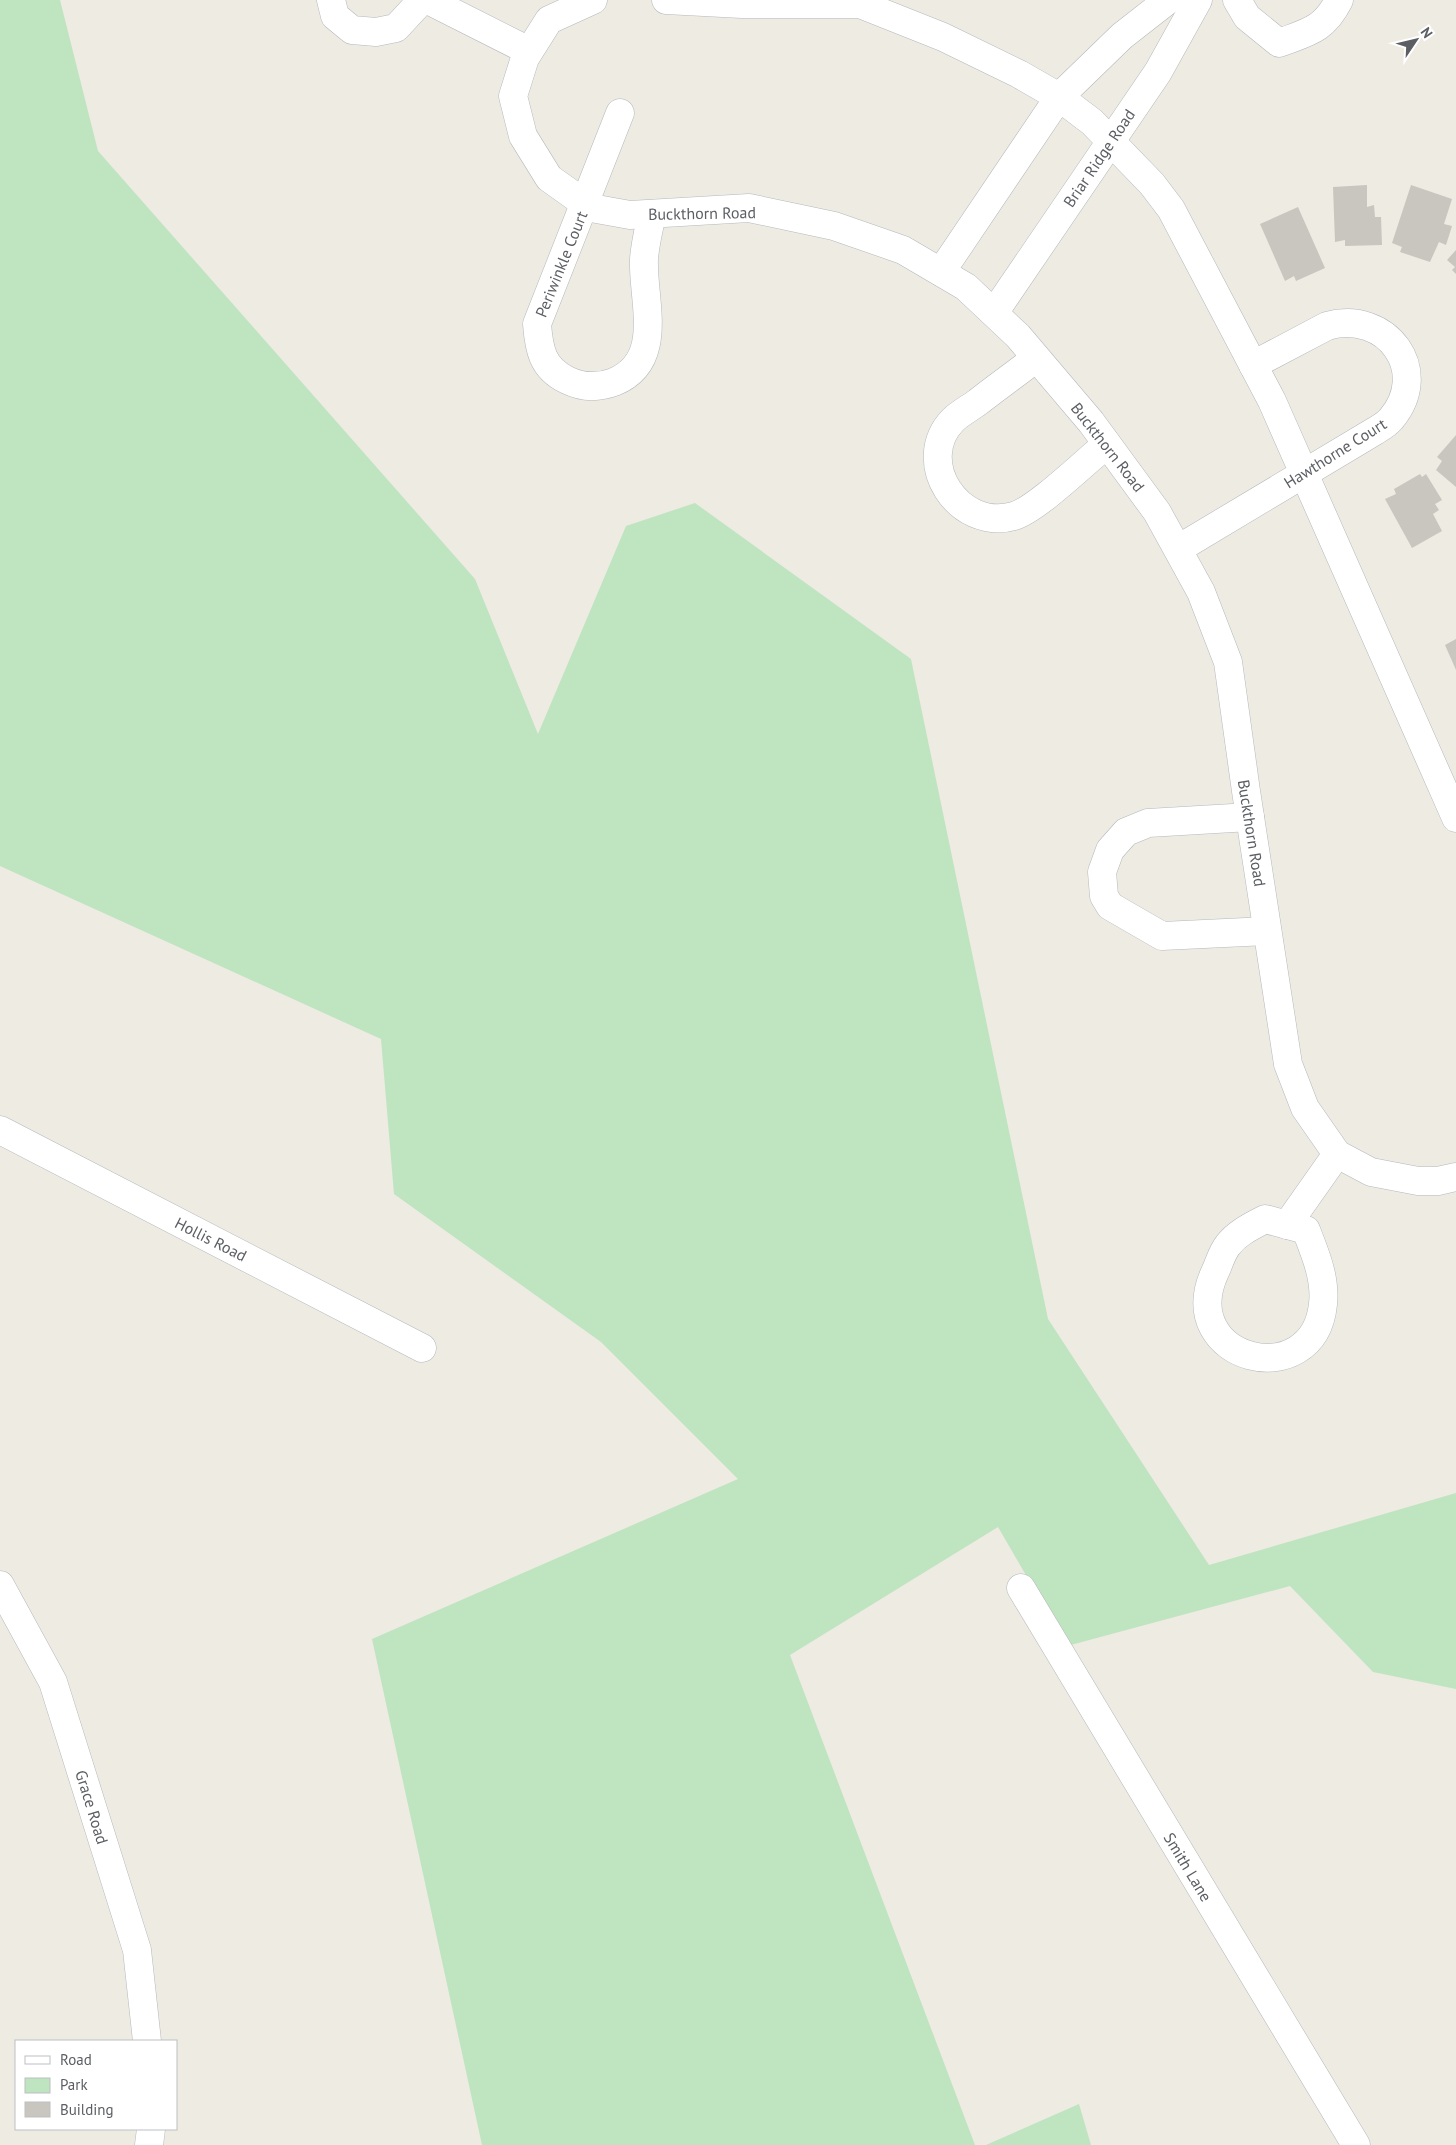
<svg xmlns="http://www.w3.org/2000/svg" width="1456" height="2145" font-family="'PT Sans',sans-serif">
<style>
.green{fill:#bfe4c0}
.building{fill:#c8c6bf}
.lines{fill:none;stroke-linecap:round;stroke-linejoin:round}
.street-casing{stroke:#b5b8bc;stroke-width:29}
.street{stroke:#fff;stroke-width:28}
.labels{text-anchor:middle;stroke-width:4.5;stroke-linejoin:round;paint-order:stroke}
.street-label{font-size:16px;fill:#5b5e63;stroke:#fff}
</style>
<rect width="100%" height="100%" fill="#edebe2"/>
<g class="green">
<path d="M0,0H60L98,151L475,579L538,734L626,526L695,503L911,659L1048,1319L1209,1565L1456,1493V1689L1373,1672L1290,1586L1067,1646L998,1527L790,1655L975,2145H482L372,1639L738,1479L601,1342L394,1194L381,1039L0,866Z"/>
<path d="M1079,2104L1091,2145H986Z"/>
</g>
<g class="building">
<path d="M1367,185V207L1374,205L1375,217H1381L1382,245L1345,246V240L1335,242L1333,187Z"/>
<path d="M1411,185L1452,199L1444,224L1452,226L1446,245L1439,242L1430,262L1400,252L1402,247L1392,243Z"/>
<path d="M1298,207L1325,268L1296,281L1294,276L1285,281L1260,224Z"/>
<path d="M1456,250V274L1452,270L1455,267L1447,260Z"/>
<path d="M1456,435V487L1436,470L1442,461L1437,457Z"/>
<path d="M1420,474L1422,477L1426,474L1442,500L1435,504L1439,510L1433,514L1442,531L1412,548L1385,499L1396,494L1394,489Z"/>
<path d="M1456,639V670L1445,645Z"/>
</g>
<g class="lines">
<defs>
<g id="street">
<path d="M331,0L335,16L352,30L376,32L396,28L422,0"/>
<path d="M428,0L529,51"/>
<path d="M593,0L549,20L525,58L513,96L523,136L549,178L591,208L630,215L749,208L834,226L903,250L966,287L1018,336L1091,422L1157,512L1201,592L1228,662L1246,791L1288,1064L1305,1108L1337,1154L1371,1172L1418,1181H1438L1456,1177"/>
<path d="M666,0L742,4H860L943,37L1019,74L1059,97L1092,122L1152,184L1171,209L1272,401L1456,818"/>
<path d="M1237,0L1247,17L1279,43C1308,32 1324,30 1339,0"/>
<path d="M620,113L537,324C539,349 542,368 567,380C583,388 598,388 614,382C666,361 642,299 644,259C645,244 649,228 652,214"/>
<path d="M941,272L1059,97L1122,36L1168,0"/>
<path d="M994,313L1158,72L1198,0"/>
<path d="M1036,358C1017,373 997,387 978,402C970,408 960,413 953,420C913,461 958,532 1014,516C1037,509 1086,461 1107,444"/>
<path d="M1178,549L1375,431C1380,428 1387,424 1391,419C1432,371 1387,309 1327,326L1253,365"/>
<path d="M1250,817L1148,823L1126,832L1110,850L1102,872L1104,896L1110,906L1162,936L1267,931"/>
<path d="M0,1130L422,1348"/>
<path d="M1265,1219L1306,1230C1315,1253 1326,1279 1323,1304C1314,1395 1174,1361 1215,1272C1219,1264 1222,1252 1228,1245C1237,1233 1252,1226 1265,1219Z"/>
<path d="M1287,1225L1337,1154"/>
<path d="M0,1585L53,1682L137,1950L147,2041"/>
<path d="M1021,1588L1356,2145"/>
<path d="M149,2145L151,2129"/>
</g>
</defs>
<use href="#street" class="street-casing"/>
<use href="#street" class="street"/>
</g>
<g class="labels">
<g class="street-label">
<text transform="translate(1099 158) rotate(-56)" y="6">Briar Ridge Road</text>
<text transform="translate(702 213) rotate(-1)" y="6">Buckthorn Road</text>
<text transform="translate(561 264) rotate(-68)" y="6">Periwinkle Court</text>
<text transform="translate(1108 447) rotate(52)" y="6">Buckthorn Road</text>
<text transform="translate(1335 453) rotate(-32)" y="6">Hawthorne Court</text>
<text transform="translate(1252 833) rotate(81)" y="6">Buckthorn Road</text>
<text transform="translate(211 1239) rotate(27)" y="6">Hollis Road</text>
<text transform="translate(92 1807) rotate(73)" y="6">Grace Road</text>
<text transform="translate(1188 1867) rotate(59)" y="6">Smith Lane</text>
</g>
</g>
<rect x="15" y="2040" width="162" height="90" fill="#ffffff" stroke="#bdbfc1"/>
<rect x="25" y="2056" width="25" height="8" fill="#ffffff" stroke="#bdbfc1"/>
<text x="60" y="2065" font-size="15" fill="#5b5e63">Road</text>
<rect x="25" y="2078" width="25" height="15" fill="#bfe4c0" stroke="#bdbfc1"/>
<text x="60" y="2090" font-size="15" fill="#5b5e63">Park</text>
<rect x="25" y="2102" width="25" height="15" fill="#c8c6bf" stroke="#bdbfc1"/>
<text x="60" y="2115" font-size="15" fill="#5b5e63">Building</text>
<g transform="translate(1416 40) rotate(55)" stroke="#ffffff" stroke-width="4" paint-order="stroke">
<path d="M0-4L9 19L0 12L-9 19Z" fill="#5b5e63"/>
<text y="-8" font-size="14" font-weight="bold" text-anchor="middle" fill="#5b5e63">N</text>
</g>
</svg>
